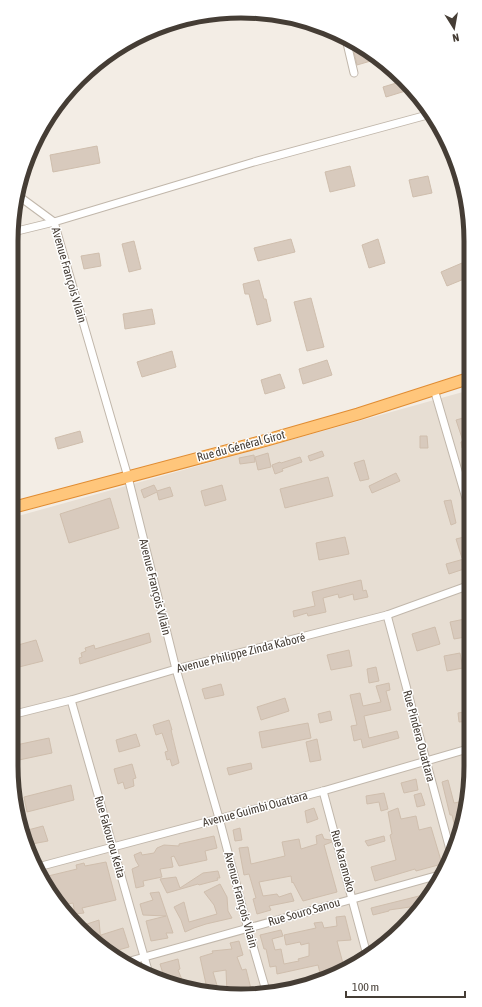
<svg xmlns="http://www.w3.org/2000/svg" width="482" height="1007" font-family="'Asap Condensed',sans-serif">
<style>
.residential{fill:#e7ded3}
.building{fill:#d8cabd;stroke:#cfbead}
.lines{fill:none;stroke-linecap:round;stroke-linejoin:round}
.minor-casing{stroke:#c1b7ab;stroke-width:9}
.trunk-casing{stroke:#e08c32;stroke-width:13}
.minor{stroke:#fff;stroke-width:7}
.trunk{stroke:#ffc67b;stroke-width:11}
.labels{text-anchor:middle;stroke-width:3;stroke-linejoin:round;paint-order:stroke}
.street-label{font-size:12px;fill:#453d35;stroke:#fff}
.rim{fill:none;stroke:#453d35;stroke-width:5}
</style>
<rect width="100%" height="100%" fill="#f3ede5"/>
<path class="residential" d="M470,390L471,766L453,854L404,928L343,972L271,994L196,992L126,965L59,906L23,840L11,766V518Z"/>
<g class="building">
<path d="M359,46L369,52L381,58L357,65L353,48Z"/>
<path d="M403,81L412,89L386,97L383,87Z"/>
<path d="M97,146L100,163L53,172L50,155Z"/>
<path d="M350,166L355,186L330,192L325,172Z"/>
<path d="M428,176L432,193L413,197L409,180Z"/>
<path d="M291,239L295,252L258,261L254,248Z"/>
<path d="M378,239L385,263L369,268L362,245Z"/>
<path d="M134,241L141,269L129,272L122,244Z"/>
<path d="M99,253L101,266L84,269L81,256Z"/>
<path d="M469,260V277L447,286L441,272Z"/>
<path d="M259,280L264,299H266L271,321L257,325L249,294H245L243,284Z"/>
<path d="M311,298L324,347L307,351L294,302Z"/>
<path d="M152,309L155,324L125,329L123,314Z"/>
<path d="M172,351L176,367L142,377L137,362Z"/>
<path d="M327,360L332,375L303,384L299,369Z"/>
<path d="M280,374L285,388L265,394L261,380Z"/>
<path d="M470,416V457H469L466,447L462,448L461,442L463,441L456,420Z"/>
<path d="M80,431L83,442L58,449L55,438Z"/>
<path d="M420,436H427L428,448H420Z"/>
<path d="M322,451L324,456L310,461L308,456Z"/>
<path d="M268,453L271,467L258,470L255,457Z"/>
<path d="M254,455L255,462L240,464L239,458Z"/>
<path d="M300,457L302,462L282,469L283,471L275,474L272,465L280,462L281,463Z"/>
<path d="M364,460L369,479L360,481L354,463Z"/>
<path d="M396,473L400,481L372,493L369,486Z"/>
<path d="M328,477L333,496L285,508L280,489Z"/>
<path d="M154,485L157,491L170,487L173,496L159,500L157,492L144,498L141,490Z"/>
<path d="M222,485L226,500L205,506L201,491Z"/>
<path d="M110,498L119,528L69,543L60,514Z"/>
<path d="M451,500L456,523L451,525L444,501Z"/>
<path d="M468,536L470,544V556L462,558L456,539Z"/>
<path d="M345,537L349,554L319,560L316,543Z"/>
<path d="M464,559L467,568L449,574L446,564Z"/>
<path d="M361,580L363,591L366,590L368,597L354,600L353,594L339,598L338,594L323,598L326,612L308,616L307,613L294,617L293,611L315,606L312,592Z"/>
<path d="M470,618L471,636L454,639L450,622Z"/>
<path d="M11,627H12L18,645L36,640L43,661L19,667L18,666H11Z"/>
<path d="M435,627L440,644L417,651L412,634Z"/>
<path d="M149,633L151,642L80,664L79,658L82,657L81,653L86,651L85,648L94,645L95,649Z"/>
<path d="M349,650L352,666L331,670L327,655Z"/>
<path d="M460,653L463,668L447,671L444,656Z"/>
<path d="M376,667L379,681L369,683L367,669Z"/>
<path d="M389,683L390,690L386,691L391,710L364,716L369,738L397,731L399,738L363,748L361,739L354,741L351,726L357,725L350,695L360,693L363,706L381,702L376,686Z"/>
<path d="M221,684L224,695L205,699L202,689Z"/>
<path d="M285,698L289,711L261,720L257,707Z"/>
<path d="M330,711L332,720L320,723L318,714Z"/>
<path d="M470,711L471,721L459,722L458,713Z"/>
<path d="M169,720L172,730H171L179,763L172,766L170,759L167,760L165,752L168,751L162,733L156,735L153,725Z"/>
<path d="M308,723L311,738L262,748L259,732Z"/>
<path d="M136,734L140,746L119,752L116,740Z"/>
<path d="M49,738L52,753L19,760L16,745Z"/>
<path d="M317,739L321,760L310,762L306,742Z"/>
<path d="M251,763L252,769L229,775L227,768Z"/>
<path d="M132,764L136,778L133,779L134,786L125,789L123,782L118,784L114,769Z"/>
<path d="M416,779L418,790L404,793L401,783Z"/>
<path d="M448,780L454,803L464,801L457,835L452,815H450L442,782Z"/>
<path d="M71,785L74,800L27,812L24,797Z"/>
<path d="M384,793L388,809L381,811L379,802L367,804L366,796Z"/>
<path d="M421,793L425,805L417,807L414,795Z"/>
<path d="M314,808L318,819L307,823L305,811Z"/>
<path d="M398,808L401,819L416,816L419,830L431,827L442,864L416,871L415,869L375,881L371,867L396,860L390,835L392,834L388,812Z"/>
<path d="M43,826L48,841L32,844L28,830Z"/>
<path d="M240,828L242,840L235,841L233,830Z"/>
<path d="M322,834L324,839L331,840L332,842L324,845L337,892L303,901L293,882L292,883L291,876L259,882L263,896L277,894L279,897L291,893L294,901L269,906L271,910L257,914L253,899L256,898L249,874L244,875L239,848L248,847L251,864L285,856L282,842L299,839L301,849L317,844L316,836Z"/>
<path d="M214,836L217,848L205,851L207,860L179,866L174,856L171,857L173,867L160,869L162,877L143,881L144,886L136,888L132,869L139,866L136,861L134,855L141,852L142,855L154,853L157,848L164,845L179,846V844Z"/>
<path d="M384,836L385,841L368,846L365,841Z"/>
<path d="M106,862L116,900L82,908L84,913L75,914L73,903L58,906L44,877L77,869L76,865L84,863L85,866Z"/>
<path d="M218,871L220,878H217L218,880L199,885L198,884L167,893L160,879L176,877L180,888L203,873Z"/>
<path d="M220,884L227,897L228,911L232,918L206,924L194,928L185,932L181,920L174,907L184,902L189,922L217,914L214,905L204,892Z"/>
<path d="M159,892L173,933H166L168,938L151,941L146,921L166,916L143,915L140,904L153,900L150,893Z"/>
<path d="M427,894L412,915L410,907L389,910V911L373,915L371,908Z"/>
<path d="M345,916L351,940L337,941L345,971L343,972L319,979L318,973H320L318,965L277,974L276,966L270,967L266,949H264L260,935L281,930L283,936L272,939L275,950L281,949L284,964L299,961L298,959L309,956V943L301,945L300,942L286,945L284,935L316,928L314,923L322,922L324,928L337,926L336,917Z"/>
<path d="M99,920L101,943L81,926Z"/>
<path d="M123,928L129,947L111,952L106,947L101,935Z"/>
<path d="M239,941L243,955L237,957L242,970L246,969L252,993H227L226,970L213,972L219,992H196L189,989L206,984L200,957L213,953L212,951L232,949L230,943Z"/>
<path d="M178,959L180,969L178,970L185,987L165,980L160,964Z"/>
</g>
<g class="lines">
<defs>
<g id="minor">
<path d="M346,39L354,73"/>
<path d="M20,197L54,222L128,477L176,669L219,818L248,929L267,994"/>
<path d="M13,232L54,222L254,162L431,114"/>
<path d="M434,389L470,512"/>
<path d="M387,615L452,857"/>
<path d="M71,700L149,974"/>
<path d="M11,715L71,700L176,669L387,615L470,585"/>
<path d="M323,791L367,955"/>
<path d="M38,867L323,791L471,748"/>
<path d="M123,963L439,875"/>
</g>
<path id="trunk" d="M11,508L267,440L358,414L470,378"/>
</defs>
<use href="#minor" class="minor-casing"/>
<use href="#trunk" class="trunk-casing"/>
<use href="#minor" class="minor"/>
<use href="#trunk" class="trunk"/>
</g>
<g class="labels">
<g class="street-label">
<text transform="translate(69 275) rotate(74)" y="4">Avenue François Vilain</text>
<text transform="translate(241 446) rotate(-15)" y="4">Rue du Général Girot</text>
<text transform="translate(155 587) rotate(76)" y="4">Avenue François Vilain</text>
<text transform="translate(241 653) rotate(-14)" y="4">Avenue Philippe Zinda Kaboré</text>
<text transform="translate(419 736) rotate(75)" y="4">Rue Pindera Ouattara</text>
<text transform="translate(255 809) rotate(-15)" y="4">Avenue Guimbi Ouattara</text>
<text transform="translate(110 837) rotate(74)" y="4">Rue Fakourou Keita</text>
<text transform="translate(343 861) rotate(75)" y="4">Rue Karamoko</text>
<text transform="translate(241 900) rotate(75)" y="4">Avenue François Vilain</text>
<text transform="translate(304 912) rotate(-16)" y="4">Rue Souro Sanou</text>
</g>
</g>
<path d="M0 0H482V1007H0ZM241 18H241A223 223 0 0 1 464 241V766A223 223 0 0 1 241 989H241A223 223 0 0 1 18 766V241A223 223 0 0 1 241 18Z" fill="#fff" fill-rule="evenodd"/>
<path class="rim" d="M241 18H241A223 223 0 0 1 464 241V766A223 223 0 0 1 241 989H241A223 223 0 0 1 18 766V241A223 223 0 0 1 241 18Z"/>
<g transform="translate(454 28) rotate(169)" stroke="#ffffff" stroke-width="3" paint-order="stroke">
<path d="M0-3L7 15L0 10L-7 15Z" fill="#453d35"/>
<text y="-6" font-size="11" font-weight="bold" text-anchor="middle" fill="#453d35">N</text>
</g>
<path d="M346 991v6h119v-6" fill="none" stroke="#453d35" stroke-width="2"/>
<text x="352" y="991" font-size="12" fill="#453d35" stroke="#ffffff" stroke-width="3" paint-order="stroke">100 m</text>
</svg>
